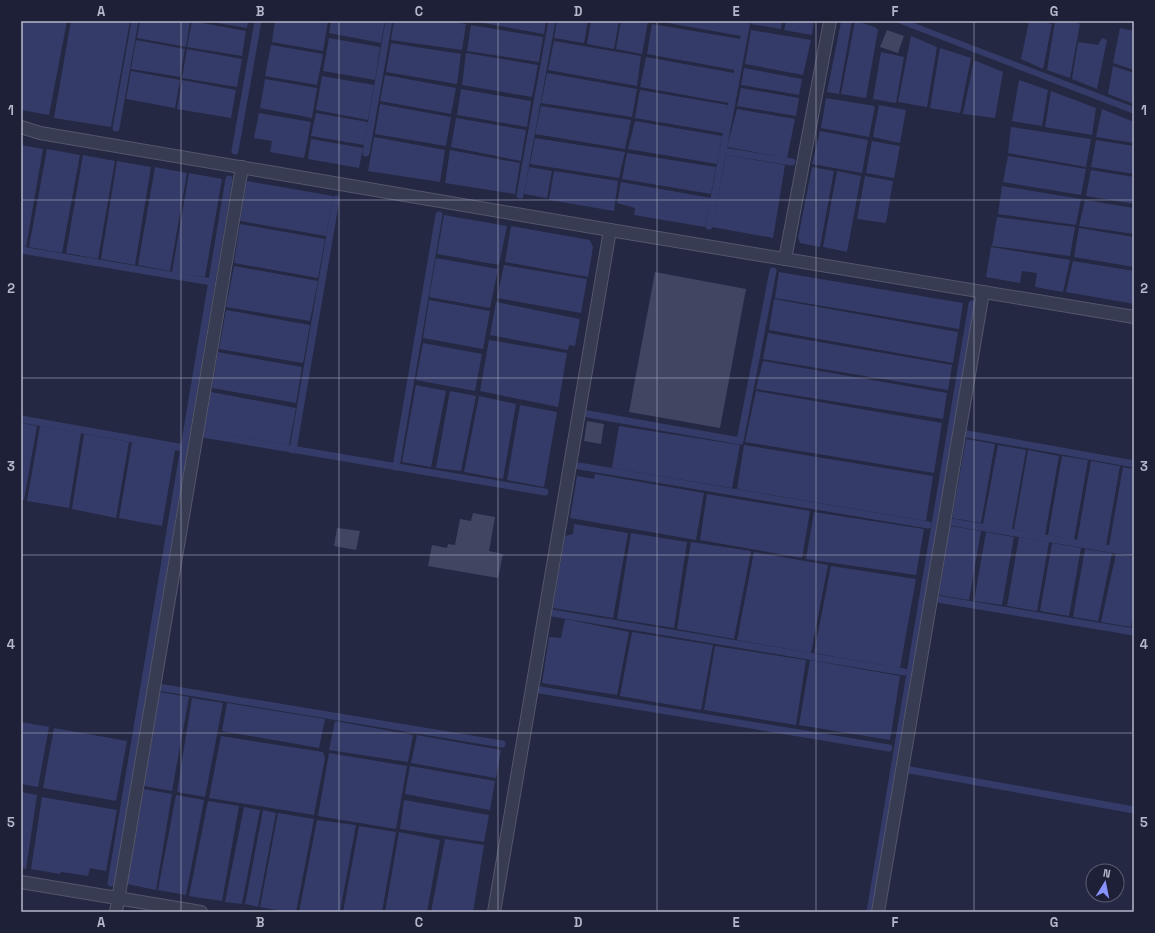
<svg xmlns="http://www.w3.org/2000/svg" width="1155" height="933" font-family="'Space Grotesk',sans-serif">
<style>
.water{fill:#353b68}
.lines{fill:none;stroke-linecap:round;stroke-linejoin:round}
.stream{stroke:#353b68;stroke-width:7}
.building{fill:#404562}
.minor-casing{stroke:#53566c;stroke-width:14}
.tertiary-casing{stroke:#53566c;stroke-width:14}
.minor{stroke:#383c52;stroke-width:12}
.tertiary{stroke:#383c52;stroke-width:12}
.grid{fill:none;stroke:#b5b7cc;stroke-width:1;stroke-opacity:0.55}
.neatline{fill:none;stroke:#b5b7cc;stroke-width:1.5}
.grid-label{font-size:13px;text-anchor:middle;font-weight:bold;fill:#b5b7cc}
</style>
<rect width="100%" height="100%" fill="#242842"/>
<g class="water">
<path d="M21,21H67L49,115L21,110Z"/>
<path d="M71,21H130L111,127L54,118Z"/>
<path d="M140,21H190L186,47L137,38Z"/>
<path d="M192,21L246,31L242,56L187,47Z"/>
<path d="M205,21H248L247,28Z"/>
<path d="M275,21H328L323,51L272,42Z"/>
<path d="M331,21H385L381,43L329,33Z"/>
<path d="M394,21H447L466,24L462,50L391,40Z"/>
<path d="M472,21H546L544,34Z"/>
<path d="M557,21H588L584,43L554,38Z"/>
<path d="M591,21H619L614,49L587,44Z"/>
<path d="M621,21H648L642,54L616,49Z"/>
<path d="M657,21H744L741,36Z"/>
<path d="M752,21H782L781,29L751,24Z"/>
<path d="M786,21H814L812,35L784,30Z"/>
<path d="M852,21L839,94L827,92L841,22Z"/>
<path d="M855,21L875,27L878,30L866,98L841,94Z"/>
<path d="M893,21H909L1134,107V114Z"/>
<path d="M1029,21H1041L1052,24L1043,69L1021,59Z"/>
<path d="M1055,21H1070L1080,24L1070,78L1047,70Z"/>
<path d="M652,24L741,39L735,70L647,54Z"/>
<path d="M471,25L543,37L539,62L467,51Z"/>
<path d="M1120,28L1134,31V70L1113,63Z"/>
<path d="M751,30L811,40L803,75L745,64Z"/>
<path d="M911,36L937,47L927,107L898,102Z"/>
<path d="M329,38L380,47L375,80L323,71Z"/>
<path d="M1102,38L1107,40L1097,89L1072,79L1078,42L1098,45Z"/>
<path d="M136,40L185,49L180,77L131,69Z"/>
<path d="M554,41L641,56L637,86L548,70Z"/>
<path d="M391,43L461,54L457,84L386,72Z"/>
<path d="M271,45L323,54L317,85L265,76Z"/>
<path d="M940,48L971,58L960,113L930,108Z"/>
<path d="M187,49L242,59L237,87L182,78Z"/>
<path d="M881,52L904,57L896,103L873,99Z"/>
<path d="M466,53L538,65L532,97L462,85Z"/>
<path d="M646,57L734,73L729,103L640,87Z"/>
<path d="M974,60L1003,72L995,118L963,114Z"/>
<path d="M1113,66L1134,73V104L1108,94Z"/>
<path d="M744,68L802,79L799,95L741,85Z"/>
<path d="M131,71L180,80L175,108L126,99Z"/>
<path d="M547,73L637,89L632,117L541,103Z"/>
<path d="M385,75L456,88L451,114L380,101Z"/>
<path d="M322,76L374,85L368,120L316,110Z"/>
<path d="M265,79L317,88L312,118L260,108Z"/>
<path d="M182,80L236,90L231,118L177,109Z"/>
<path d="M1019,80L1048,90L1042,126L1012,121Z"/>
<path d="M741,88L799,98L796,116L737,106Z"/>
<path d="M461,89L531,101L527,127L457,115Z"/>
<path d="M640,90L728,105L723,133L635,118Z"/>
<path d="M1051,91L1096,108L1092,135L1045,127Z"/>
<path d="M826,98L875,106L869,137L821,128Z"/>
<path d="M380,104L451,117L446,146L375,134Z"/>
<path d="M879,105L906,110L900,143L873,137Z"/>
<path d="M541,106L631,120L625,149L535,134Z"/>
<path d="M737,109L795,119L787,158L727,147Z"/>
<path d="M1102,109L1134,122V143L1096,137Z"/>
<path d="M259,113L311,122L304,158L270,152L272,141L254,138Z"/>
<path d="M316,113L368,122L364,145L311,136Z"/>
<path d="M456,118L526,130L521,161L451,147Z"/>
<path d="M635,121L722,136L717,164L628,149Z"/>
<path d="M1011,127L1091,139L1086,167L1008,153Z"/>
<path d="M820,131L868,140L862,173L812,164Z"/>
<path d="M374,137L445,150L440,182L368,171Z"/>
<path d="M535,138L625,152L619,178L530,164Z"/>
<path d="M311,139L363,148L359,168L308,159Z"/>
<path d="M1096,140L1134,146V174L1091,167Z"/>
<path d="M872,141L900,146L894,178L866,173Z"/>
<path d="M21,145L43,149L26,247L21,246Z"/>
<path d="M47,149L80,155L62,253L29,247Z"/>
<path d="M450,150L520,163L515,194L445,183Z"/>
<path d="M627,153L716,167L711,194L622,179Z"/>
<path d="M83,155L115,161L98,259L66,253Z"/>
<path d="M726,155L785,165L773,238L712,227Z"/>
<path d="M1008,156L1086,169L1081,195L1003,182Z"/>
<path d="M117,161L151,167L135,265L101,259Z"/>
<path d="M155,167L187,173L170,271L138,265Z"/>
<path d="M529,167L552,171L547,198L524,194Z"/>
<path d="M812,167L834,171L820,247L800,243L798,238Z"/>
<path d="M1091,170L1134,177V204L1086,196Z"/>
<path d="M554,171L618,181L614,211L549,200Z"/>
<path d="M837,171L861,176L847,252L823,247Z"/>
<path d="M189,173L222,179L205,277L172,272Z"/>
<path d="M865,176L893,181L886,223L857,219Z"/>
<path d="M247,181L333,196L326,236L240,221Z"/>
<path d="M621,182L711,198L705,227L634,215L635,208L617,203Z"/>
<path d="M1002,186L1081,199L1076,225L998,214Z"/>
<path d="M1085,200L1134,208V234L1079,226Z"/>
<path d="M444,215L507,226L499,265L437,254Z"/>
<path d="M997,217L1075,227L1070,256L992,246Z"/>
<path d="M240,224L325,239L318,278L234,263Z"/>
<path d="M511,226L590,240L593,247L588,277L505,262Z"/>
<path d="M1079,228L1134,237V267L1074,257Z"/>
<path d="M991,247L1070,260L1063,292L1035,287L1037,273L1022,271L1020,283L986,277Z"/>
<path d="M436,258L498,269L490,308L429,297Z"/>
<path d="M1073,261L1134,271V304L1066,292Z"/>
<path d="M504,265L587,279L581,313L497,298Z"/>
<path d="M234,266L318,281L310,321L226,307Z"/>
<path d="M779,272L963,303L959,329L775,298Z"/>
<path d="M774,299L958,332L953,363L769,330Z"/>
<path d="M429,300L490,311L483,349L423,338Z"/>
<path d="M496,302L580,319L575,346L569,345L568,350L490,335Z"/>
<path d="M226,310L310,325L303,363L219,349Z"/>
<path d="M768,333L952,365L948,390L763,359Z"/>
<path d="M489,340L567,353L558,407L480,391Z"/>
<path d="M423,343L482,354L475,391L416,380Z"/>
<path d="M218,352L302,367L296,403L212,388Z"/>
<path d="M763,361L947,393L943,419L756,389Z"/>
<path d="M416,385L446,391L431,467L402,462Z"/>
<path d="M450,391L476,396L461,471L436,468Z"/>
<path d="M756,391L942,423L934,473L745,442Z"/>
<path d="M211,392L296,408L289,445L204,431Z"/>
<path d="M479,396L516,404L503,479L464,472Z"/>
<path d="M520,405L557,412L544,487L507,480Z"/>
<path d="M21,423L37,426L24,500H21Z"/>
<path d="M40,426L81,433L69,508L27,501Z"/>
<path d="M619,426L740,445L732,488L612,468Z"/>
<path d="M84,434L129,442L116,518L72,509Z"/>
<path d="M966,439L995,444L981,523L952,518Z"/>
<path d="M132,442L175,450L162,526L119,518Z"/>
<path d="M744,445L933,476L926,521L737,489Z"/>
<path d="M998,445L1026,450L1012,529L983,524Z"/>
<path d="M1028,450L1059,456L1045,535L1014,529Z"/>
<path d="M1062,456L1088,460L1074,540L1048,535Z"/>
<path d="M1091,461L1120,466L1106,546L1077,541Z"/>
<path d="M1123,467L1134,469V551L1109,546Z"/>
<path d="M595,474L704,493L696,540L570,518L577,476L594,479Z"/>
<path d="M707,494L810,511L802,558L700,540Z"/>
<path d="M814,512L924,529L916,575L806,559Z"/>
<path d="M574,524L628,533L613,618L553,608L565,536L573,534Z"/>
<path d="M950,526L981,531L969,600L939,595Z"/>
<path d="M986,532L1014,537L1002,605L974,601Z"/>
<path d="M631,533L687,542L674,628L617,619Z"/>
<path d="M1019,537L1049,542L1037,611L1007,606Z"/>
<path d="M691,542L751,551L734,639L677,629Z"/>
<path d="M1052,543L1081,548L1069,616L1040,611Z"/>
<path d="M1085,549L1112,553L1098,621L1073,617Z"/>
<path d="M754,552L828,565L811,653L737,640Z"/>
<path d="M1116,554L1134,557V611L1131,627L1101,622Z"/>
<path d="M831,566L916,579L900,668L814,653Z"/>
<path d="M565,619L629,632L617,695L542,683L549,637L561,638Z"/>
<path d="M632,632L713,645L701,710L620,696Z"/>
<path d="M715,646L806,660L796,725L704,710Z"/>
<path d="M810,660L900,676L890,740L799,725Z"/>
<path d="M160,692L189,697L172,791L144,786Z"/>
<path d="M192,698L223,703L205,797L177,792Z"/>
<path d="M227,703L325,719L319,748L222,731Z"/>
<path d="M335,721L413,735L408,762L329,750Z"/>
<path d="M21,722L49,727L38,787L21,784Z"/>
<path d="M54,728L127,741L116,801L43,788Z"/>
<path d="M417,735L501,750L496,778L411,763Z"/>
<path d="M221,736L323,752L325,758L314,815L209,798Z"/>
<path d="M329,753L407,766L396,829L318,816Z"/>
<path d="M410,766L495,781L490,810L405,794Z"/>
<path d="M144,789L172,794L156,890L127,884Z"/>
<path d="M21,792L37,795L26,869L21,868Z"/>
<path d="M176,795L204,800L186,895L158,890Z"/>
<path d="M42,797L117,810L106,871L90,868L88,876L61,872L60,874L31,869Z"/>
<path d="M404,800L489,815L484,842L400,829Z"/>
<path d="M208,801L239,806L222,901L189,896Z"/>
<path d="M244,807L260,810L242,904L225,902Z"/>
<path d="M263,810L276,813L258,907L245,904Z"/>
<path d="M278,813L314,819L296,912H288L260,907Z"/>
<path d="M317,820L356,825L340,912H299Z"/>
<path d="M359,826L396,832L382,912H343Z"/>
<path d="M399,832L440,840L427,912H385Z"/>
<path d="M445,839L484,845L473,912H431Z"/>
</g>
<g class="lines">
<g class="stream">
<path d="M116,128L135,21"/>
<path d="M235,151L258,21"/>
<path d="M723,151L792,162"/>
<path d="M366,153L389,21"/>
<path d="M520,195L552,21"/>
<path d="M709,226L747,21"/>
<path d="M21,250L212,282"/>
<path d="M588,414L740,441L773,271"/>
<path d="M21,419L184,448"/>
<path d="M203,434L545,492"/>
<path d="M967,434L1134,464"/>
<path d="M293,450L336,199"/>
<path d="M579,466L928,525"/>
<path d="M396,467L439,215"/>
<path d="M951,522L1134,553"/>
<path d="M937,599L1134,632"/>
<path d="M552,613L904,672"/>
<path d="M158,687L502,744"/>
<path d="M540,690L889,748"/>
<path d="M910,770L1134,810"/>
<path d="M111,883L229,179"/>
<path d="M870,912L972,304"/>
</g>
</g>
<g class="building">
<path d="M887,30L904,36L898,53L880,47Z"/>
<path d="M655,272L746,289L720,428L629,412Z"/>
<path d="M587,421L604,424L601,444L584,441Z"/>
<path d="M473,513L495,517L489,551L503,554L498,578L428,566L432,545L447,548L448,544L455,545L460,519L471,521Z"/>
<path d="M337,528L360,531L356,550L334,546Z"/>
</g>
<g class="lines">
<defs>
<g id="minor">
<path d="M785,259L830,21"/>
<path d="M21,882L201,912"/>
<path d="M116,912L242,167"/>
<path d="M494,912L610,230"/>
<path d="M878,912L983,292"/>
</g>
<path id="tertiary" d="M21,127L40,133L610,230L1134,317"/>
</defs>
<use href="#minor" class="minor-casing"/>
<use href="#tertiary" class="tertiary-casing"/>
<use href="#minor" class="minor"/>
<use href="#tertiary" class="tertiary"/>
</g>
<path class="grid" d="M181,21V912M339,21V912M498,21V912M657,21V912M816,21V912M974,21V912M21,200H1134M21,378H1134M21,555H1134M21,733H1134"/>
<rect width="1155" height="933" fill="none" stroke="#1d2037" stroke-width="44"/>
<g transform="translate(1105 883) rotate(10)"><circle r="19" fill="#1d2037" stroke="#5a5c73"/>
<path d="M0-3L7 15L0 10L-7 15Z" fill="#8794ff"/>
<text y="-6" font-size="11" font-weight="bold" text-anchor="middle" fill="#b5b7cc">N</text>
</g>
<rect x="22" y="22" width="1111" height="889" class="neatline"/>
<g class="grid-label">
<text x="101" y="16">A</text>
<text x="260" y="16">B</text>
<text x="419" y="16">C</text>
<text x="578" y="16">D</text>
<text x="736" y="16">E</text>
<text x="895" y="16">F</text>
<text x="1054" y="16">G</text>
<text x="11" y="115">1</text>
<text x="1144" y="115">1</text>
<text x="11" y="293">2</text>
<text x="1144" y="293">2</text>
<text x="11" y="471">3</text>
<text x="1144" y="471">3</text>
<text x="11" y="649">4</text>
<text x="1144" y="649">4</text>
<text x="11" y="827">5</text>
<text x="1144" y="827">5</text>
<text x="101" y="927">A</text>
<text x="260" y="927">B</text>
<text x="419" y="927">C</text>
<text x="578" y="927">D</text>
<text x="736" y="927">E</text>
<text x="895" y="927">F</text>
<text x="1054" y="927">G</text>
</g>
</svg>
